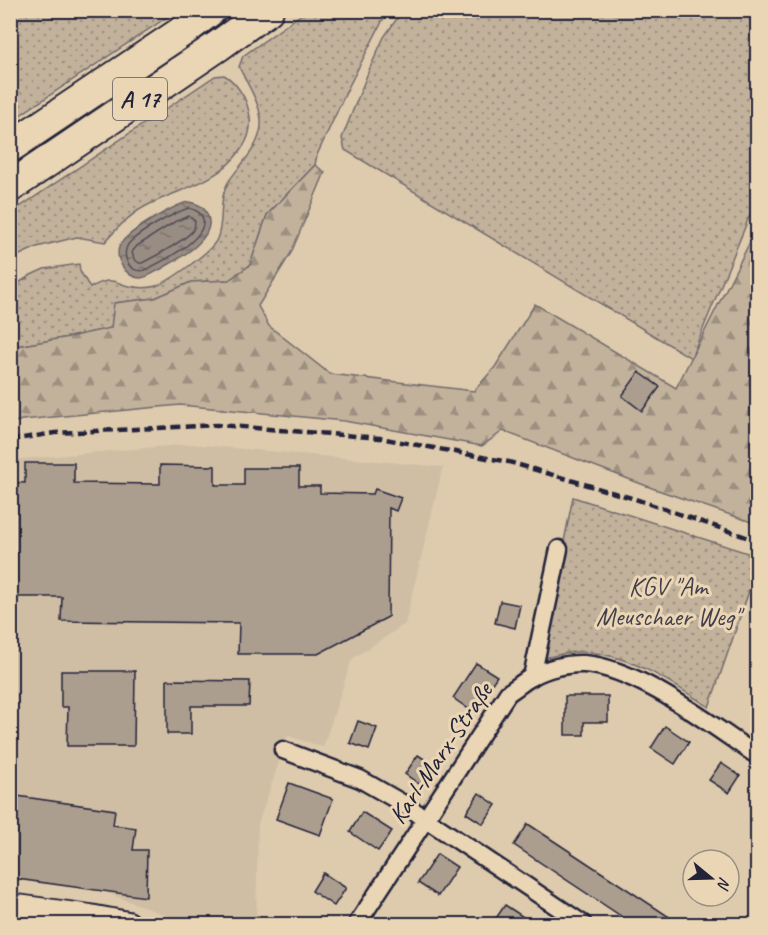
<svg xmlns="http://www.w3.org/2000/svg" width="768" height="935" font-family="Caveat,sans-serif">
<style>
.built{fill:#cfbea4}
.grass{fill:url(#grass-dots);stroke:#726a6c;stroke-width:1.5}
.forest{fill:url(#forest-firs);stroke:#726a6c;stroke-width:1.5}
.water{fill:url(#water-ripples);stroke:#696266;stroke-width:1.5}
.lines{fill:none;stroke-linecap:round;stroke-linejoin:round}
.shore{stroke:#524d58;stroke-width:1.5}
.building{fill:#ac9e8f;stroke:#22223b;stroke-width:1.5}
.minor-casing{stroke:#22223b;stroke-width:21}
.secondary-casing{stroke:#22223b;stroke-width:28}
.motorway-casing{stroke:#22223b;stroke-width:34}
.minor{stroke:#ead6b4;stroke-width:16}
.secondary{stroke:#ead6b4;stroke-width:24}
.motorway{stroke:#ead6b4;stroke-width:30}
.rail{stroke:#22223b;stroke-width:4.5;stroke-dasharray:9 4.5;stroke-linecap:butt}
.labels{text-anchor:middle;stroke-width:6;stroke-linejoin:round;paint-order:stroke}
.shield{fill:#ead6b4;stroke:#5e585f;stroke-width:1.5}
.shield-label{font-size:24px;font-weight:bold;fill:#22223b}
.park-label{font-size:26px;fill:#423f4e;stroke:#ead6b4}
.street-label{font-size:26px;fill:#22223b;stroke:#ead6b4}
</style>
<defs>
<pattern id="grass-dots" width="8" height="8" patternUnits="userSpaceOnUse" patternTransform="scale(1.5)"><rect width="8" height="8" fill="#c2b29c"/><path d="M2 2h.1M6 6h.1" fill="none" stroke="#9d9080" stroke-width="1.8" stroke-linecap="round"/></pattern>
<pattern id="forest-firs" width="22" height="20" patternUnits="userSpaceOnUse" patternTransform="scale(1.5)"><rect width="22" height="20" fill="#c2b29c"/><path d="M5 1l3.5 6h-7zM16 11l3.5 6h-7z" fill="#9d9080"/></pattern>
<pattern id="water-ripples" width="26" height="14" patternUnits="userSpaceOnUse" patternTransform="scale(1.5)"><rect width="26" height="14" fill="#998d83"/><path d="M2 4q2-2 4 0t4 0M15 11q2-2 4 0t4 0" fill="none" stroke="#7c736c"/></pattern>
</defs>
<rect width="100%" height="100%" fill="#decbad"/>
<filter id="ink" filterUnits="userSpaceOnUse"><feTurbulence type="fractalNoise" baseFrequency=".0167" numOctaves="2"/><feDisplacementMap in="SourceGraphic" scale="12" xChannelSelector="R" yChannelSelector="G"/><feConvolveMatrix kernelMatrix="1 2 1 2 8 2 1 2 1" color-interpolation-filters="sRGB"/></filter>
<g filter="url(#ink)">
<path class="built" d="M190,444L443,467L405,624L352,659L323,747L288,736L258,824L256,924H189L105,892L11,878V460Z"/>
<g class="grass">
<path d="M11,10H176V11L11,121Z"/>
<path d="M403,10L754,11L758,49L757,198L691,358L345,150L342,138L369,70L384,37Z"/>
<path d="M306,11H390L385,16L349,86L317,155L315,165L267,215L250,265L229,280L191,282L155,298L115,303L111,328L69,337L11,347V288L31,275L44,269L79,264L80,271L90,288C95,285 101,282 107,281C113,280 119,283 125,285C135,288 146,289 156,286C169,282 212,251 217,239C225,220 217,200 229,181C241,163 259,148 261,126C263,107 247,84 239,67L243,56Z"/>
<path d="M224,75C235,81 245,96 248,108C253,124 250,138 240,151C216,184 180,188 146,206C130,214 117,228 105,242L77,237L37,247L11,259V213L215,76Z"/>
<path d="M573,497L757,556V568L709,707C672,683 632,655 586,652C570,651 555,655 540,660Z"/>
</g>
<path class="forest" d="M315,165L325,172L291,253L258,306L269,326L330,374L474,391L495,367L535,304L676,388L757,228V524L652,488L503,431L482,446L344,421L180,405L22,420L11,423V347L69,337L111,328L114,303L155,298L191,282L229,280L250,265L267,215Z"/>
<path class="water" d="M188,202C196,203 204,206 207,214C219,238 178,259 161,269C155,272 147,278 140,278C126,277 115,260 119,247C124,233 173,206 188,202Z"/>
<g class="lines">
<g class="shore">
<path d="M189,208C195,210 201,212 203,219C207,240 161,262 145,270C129,275 119,254 130,242C140,232 175,212 189,208Z"/>
<path d="M189,216L195,221C195,225 195,226 193,230C186,240 154,257 142,263H139L134,259L132,252L137,246L176,221Z"/>
</g>
</g>
<g class="building">
<path d="M639,372L660,387L642,411L622,396Z"/>
<path d="M25,463H74V483L160,484V465L215,466V485H244V468H299V486H320V493L373,494L375,489L401,498L396,511L389,508L388,617L318,654H238L239,623L61,621L62,597H10V482L25,483Z"/>
<path d="M500,601L520,605L515,628L495,623Z"/>
<path d="M476,663L497,676L473,712L453,698Z"/>
<path d="M61,671H135L134,746H67L68,707H61Z"/>
<path d="M167,680L250,681L249,706H191V734H167Z"/>
<path d="M565,696H608V722H584V735H565Z"/>
<path d="M358,721L377,728L369,750L350,743Z"/>
<path d="M665,726L689,742L675,764L651,748Z"/>
<path d="M418,755L435,766L422,786L405,774Z"/>
<path d="M721,763L740,776L729,793L709,780Z"/>
<path d="M289,783L333,799L320,835L276,819Z"/>
<path d="M479,793L496,805L483,824L466,813Z"/>
<path d="M10,795L115,810L113,825L136,828L133,850H147L146,897L10,878Z"/>
<path d="M362,812L392,831L378,851L350,832Z"/>
<path d="M528,824L680,924H633L514,845Z"/>
<path d="M437,854L457,867L438,896L418,883Z"/>
<path d="M323,873L346,888L334,906L312,891Z"/>
<path d="M505,905L534,924H492Z"/>
</g>
<g class="lines">
<defs>
<g id="minor">
<path d="M532,677L559,549"/>
<path d="M283,750L360,779L402,803L583,924"/>
<path d="M357,924L508,693C516,688 523,682 531,677C545,669 567,663 584,664C639,668 712,726 758,756"/>
</g>
<path id="secondary" d="M10,906L90,917L128,924"/>
<g id="motorway">
<path d="M10,147L186,29L211,10"/>
<path d="M10,187L218,46L268,10"/>
</g>
</defs>
<use href="#minor" class="minor-casing"/>
<use href="#secondary" class="secondary-casing"/>
<use href="#motorway" class="motorway-casing"/>
<use href="#minor" class="minor"/>
<use href="#secondary" class="secondary"/>
<use href="#motorway" class="motorway"/>
<path class="rail" d="M10,440L55,433L218,425L380,438L509,462L635,499L758,541"/>
</g>
</g>
<g class="labels">
<rect class="shield" x="113" y="78" width="54" height="42" rx="4.5"/>
<g class="shield-label">
<text x="140" y="107">A 17</text>
</g>
<g class="park-label">
<text x="668" y="595">KGV "Am<tspan x="668" dy="30">Meuschaer Weg"</tspan></text>
</g>
<g class="street-label">
<text transform="translate(440 753) rotate(-56)" y="9">Karl-Marx-Straße</text>
</g>
</g>
<rect width="768" height="935" fill="none" stroke="#ead6b4" stroke-width="36"/>
<rect x="18" y="18" width="732" height="899" fill="none" stroke="#22223b" stroke-width="2" filter="url(#ink)"/>
<g transform="translate(711 878) rotate(109)"><circle r="28" fill="#ead6b4" stroke="#9a8e84" stroke-width="1.5"/>
<path d="M0-4.5L10 22L0 15L-10 22Z" fill="#22223b"/>
<text y="-9" font-size="16" font-weight="bold" text-anchor="middle" fill="#22223b">N</text>
</g>
</svg>
